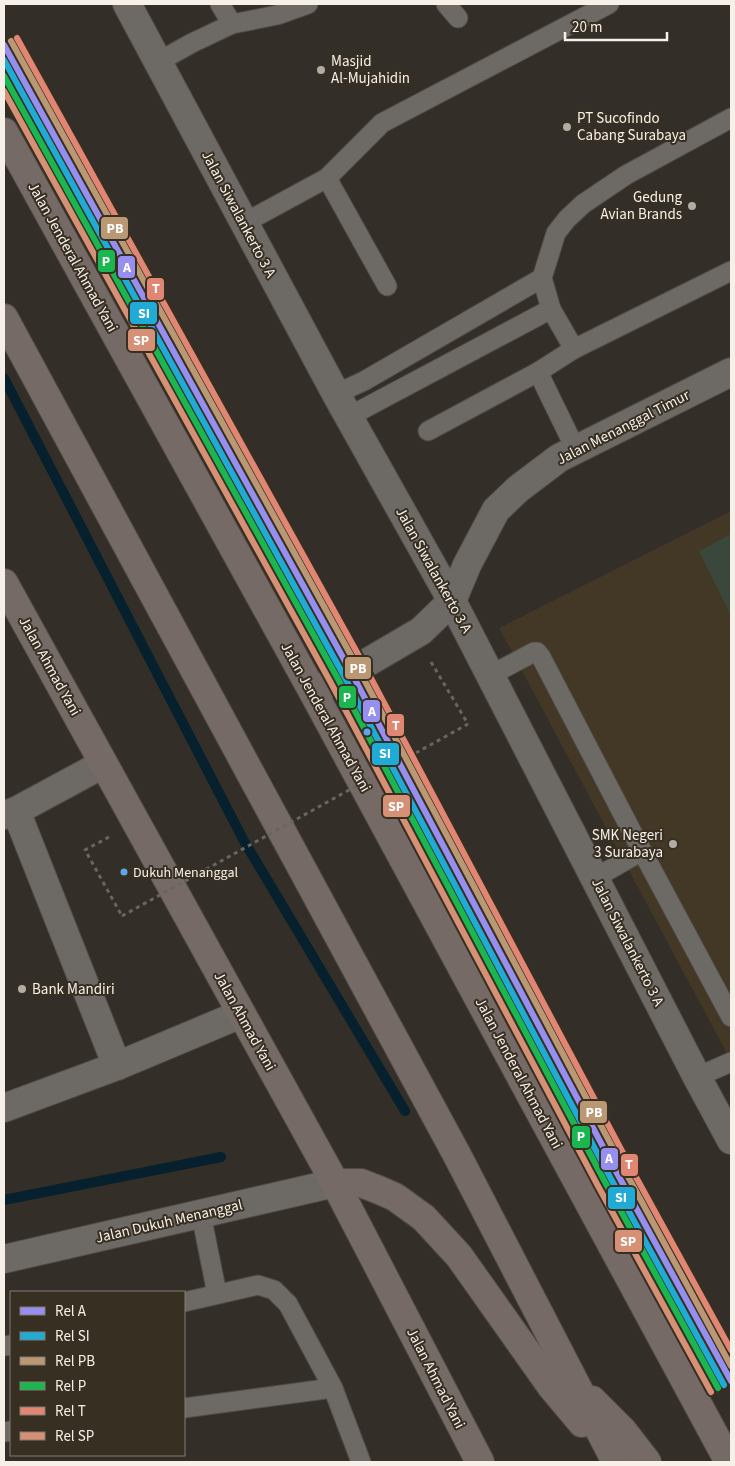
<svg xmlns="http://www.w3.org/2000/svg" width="735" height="1466" font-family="'Source Sans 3',sans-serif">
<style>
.built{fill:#433726}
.green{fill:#3a483b}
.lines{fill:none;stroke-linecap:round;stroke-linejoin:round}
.stream{stroke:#06212d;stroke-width:10}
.lane-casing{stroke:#4f4a45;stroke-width:21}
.street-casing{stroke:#4f4a45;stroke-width:30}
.secondary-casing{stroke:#4f4a45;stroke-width:30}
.highway-casing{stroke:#4f4a45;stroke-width:30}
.path{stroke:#696560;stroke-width:3;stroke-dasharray:4 4;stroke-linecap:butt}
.lane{stroke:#6d6964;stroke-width:19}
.street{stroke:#6d6964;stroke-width:28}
.secondary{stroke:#6d6964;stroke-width:28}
.highway{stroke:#756a66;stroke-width:28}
.path-bridge{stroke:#696560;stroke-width:3;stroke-dasharray:4 4;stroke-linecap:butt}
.rail-1-casing{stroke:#382f23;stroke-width:10}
.rail-2-casing{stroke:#382f23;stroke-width:10}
.rail-3-casing{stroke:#382f23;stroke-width:10}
.rail-4-casing{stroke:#382f23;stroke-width:10}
.rail-5-casing{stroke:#382f23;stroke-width:10}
.rail-6-casing{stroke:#382f23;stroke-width:10}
.rail-1{stroke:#968fef;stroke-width:6}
.rail-2{stroke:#20abd6;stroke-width:6}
.rail-3{stroke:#ba9874;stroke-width:6}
.rail-4{stroke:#1ab751;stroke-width:6}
.rail-5{stroke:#e28674;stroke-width:6}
.rail-6{stroke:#d59075;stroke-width:6}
.poi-dot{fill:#b2aca5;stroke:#382f23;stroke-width:2}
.bus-dot{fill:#5aa8eb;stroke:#382f23;stroke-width:2}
.labels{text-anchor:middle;stroke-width:4;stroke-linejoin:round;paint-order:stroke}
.bus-label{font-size:14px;fill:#f7f0e9;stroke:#382f23;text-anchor:start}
.poi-label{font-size:15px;fill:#f7f0e9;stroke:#382f23;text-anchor:start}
.street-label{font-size:15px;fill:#f7f0e9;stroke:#382f23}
.line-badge{stroke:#382f23;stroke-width:2}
.badge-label{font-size:14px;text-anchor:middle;font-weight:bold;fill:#fff}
</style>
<rect width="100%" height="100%" fill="#332e28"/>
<path class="built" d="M731,511V1061L499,628Z"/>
<path class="green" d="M731,534V616L699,551Z"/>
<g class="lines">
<g class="stream">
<path d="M4,378L244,841L405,1111"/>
<path d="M4,1200L221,1157"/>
</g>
<defs>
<g id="lane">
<path d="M220,4L232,24L277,15L308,4"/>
<path d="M446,4L458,18"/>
<path d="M158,62L192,43L232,24"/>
<path d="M731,118L626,175L583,204L567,219L556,233L542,278L551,309L574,349L731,271"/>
<path d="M327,178L387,286"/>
<path d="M244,223L327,178L382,123L609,4"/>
<path d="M538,372L576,450"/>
<path d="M336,394L364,381L542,278"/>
<path d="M348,417L551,309"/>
<path d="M428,431L538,372L574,349"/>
<path d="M491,675L534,652H537L541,657L642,851L731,1017"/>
<path d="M595,878L642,851"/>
<path d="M697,1077L731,1062"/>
<path d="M201,1214L217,1294"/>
<path d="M184,1302L258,1285L274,1290L288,1304L333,1388L361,1462"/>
<path d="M4,1346L11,1345"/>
<path d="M184,1408L333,1388"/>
<path d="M4,1432L11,1431"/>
</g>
<g id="street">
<path d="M313,692L351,672L421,631L452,601L467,565L496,510L518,489L559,458L731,372"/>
<path d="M16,811L103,764"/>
<path d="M4,815L16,811L117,1066"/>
<path d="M4,1108L117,1066L241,1014"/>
<path d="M4,1259L335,1183"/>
</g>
<path id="secondary" d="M127,4L336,394L452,601L697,1077L731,1140"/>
<g id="highway">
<path d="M4,132L313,692L729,1462"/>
<path d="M4,318L457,1155L616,1462"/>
<path d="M4,583L335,1183L480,1462"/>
<path d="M335,1183H361L379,1190L395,1197L424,1218L459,1256L551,1386L582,1423"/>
<path d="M592,1400L623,1431L647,1462"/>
</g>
</defs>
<use href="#lane" class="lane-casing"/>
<use href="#street" class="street-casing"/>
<use href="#secondary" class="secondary-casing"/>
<use href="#highway" class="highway-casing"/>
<g class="path">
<path d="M431,662L468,724"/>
<path d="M109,837L85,850L122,916"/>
</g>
<use href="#lane" class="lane"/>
<use href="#street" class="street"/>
<use href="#secondary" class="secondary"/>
<use href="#highway" class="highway"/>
<path class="path-bridge" d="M122,916L468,724"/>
<defs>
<path id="rail-1" d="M4,45L351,672L618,1175L731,1381"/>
<path id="rail-2" d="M4,60L344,676L611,1179L724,1385"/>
<path id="rail-3" d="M11,41L358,668L625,1171L731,1366"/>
<path id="rail-4" d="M4,76L338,679L605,1182L718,1388"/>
<path id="rail-5" d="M17,38L364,665L631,1168L731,1350"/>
<path id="rail-6" d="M4,91L331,683L598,1186L711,1392"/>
</defs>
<use href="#rail-1" class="rail-1-casing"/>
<use href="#rail-2" class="rail-2-casing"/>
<use href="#rail-3" class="rail-3-casing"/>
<use href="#rail-4" class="rail-4-casing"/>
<use href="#rail-5" class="rail-5-casing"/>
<use href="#rail-6" class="rail-6-casing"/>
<use href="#rail-1" class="rail-1"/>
<use href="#rail-2" class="rail-2"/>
<use href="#rail-3" class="rail-3"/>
<use href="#rail-4" class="rail-4"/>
<use href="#rail-5" class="rail-5"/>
<use href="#rail-6" class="rail-6"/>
</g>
<g class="poi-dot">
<circle cx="321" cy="70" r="5"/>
<circle cx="567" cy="127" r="5"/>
<circle cx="692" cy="206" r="5"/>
<circle cx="673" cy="844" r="5"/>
<circle cx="22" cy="989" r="5"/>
</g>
<g class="bus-dot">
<circle cx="367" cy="732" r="4.5"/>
<circle cx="124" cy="872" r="4.5"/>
</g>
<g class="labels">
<g class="bus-label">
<text x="133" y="877">Dukuh Menanggal</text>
</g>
<g class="poi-label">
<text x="331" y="66">Masjid<tspan x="331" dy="17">Al-Mujahidin</tspan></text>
<text x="577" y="123">PT Sucofindo<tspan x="577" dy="17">Cabang Surabaya</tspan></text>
<text x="682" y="202" text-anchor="end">Gedung<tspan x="682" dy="17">Avian Brands</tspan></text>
<text x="663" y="840" text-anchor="end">SMK Negeri<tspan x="663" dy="17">3 Surabaya</tspan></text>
<text x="32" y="994">Bank Mandiri</text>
</g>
<g class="street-label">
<text transform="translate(239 214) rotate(62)" y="5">Jalan Siwalankerto 3 A</text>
<text transform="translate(73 257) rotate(61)" y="5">Jalan Jenderal Ahmad Yani</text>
<text transform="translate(623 427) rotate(-27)" y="5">Jalan Menanggal Timur</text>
<text transform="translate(434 570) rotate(61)" y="5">Jalan Siwalankerto 3 A</text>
<text transform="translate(50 666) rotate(61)" y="5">Jalan Ahmad Yani</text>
<text transform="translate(326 717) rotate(61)" y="5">Jalan Jenderal Ahmad Yani</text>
<text transform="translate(628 942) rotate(63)" y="5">Jalan Siwalankerto 3 A</text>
<text transform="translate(245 1021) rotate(61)" y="5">Jalan Ahmad Yani</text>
<text transform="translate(519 1073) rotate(62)" y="5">Jalan Jenderal Ahmad Yani</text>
<text transform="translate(169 1221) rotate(-13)" y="5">Jalan Dukuh Menanggal</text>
<text transform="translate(436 1378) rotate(63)" y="5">Jalan Ahmad Yani</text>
</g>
</g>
<g class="line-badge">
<rect x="100" y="216" width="29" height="24" rx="5" fill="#ba9874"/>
<rect x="97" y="249" width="19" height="24" rx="5" fill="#1ab751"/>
<rect x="117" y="255" width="19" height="24" rx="5" fill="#968fef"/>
<rect x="146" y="277" width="19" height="24" rx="5" fill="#e28674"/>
<rect x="129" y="301" width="29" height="24" rx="5" fill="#20abd6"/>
<rect x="127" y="328" width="29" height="24" rx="5" fill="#d59075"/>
<rect x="344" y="656" width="28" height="24" rx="5" fill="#ba9874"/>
<rect x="338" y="685" width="19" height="24" rx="5" fill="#1ab751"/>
<rect x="362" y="699" width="19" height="24" rx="5" fill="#968fef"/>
<rect x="386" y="713" width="19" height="24" rx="5" fill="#e28674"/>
<rect x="371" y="742" width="29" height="24" rx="5" fill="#20abd6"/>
<rect x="382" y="794" width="29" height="24" rx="5" fill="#d59075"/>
<rect x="579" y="1100" width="29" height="24" rx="5" fill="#ba9874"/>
<rect x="571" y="1125" width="20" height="24" rx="5" fill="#1ab751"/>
<rect x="600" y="1147" width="19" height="24" rx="5" fill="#968fef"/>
<rect x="620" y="1153" width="19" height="24" rx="5" fill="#e28674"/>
<rect x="607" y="1186" width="29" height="24" rx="5" fill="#20abd6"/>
<rect x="614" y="1229" width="29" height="24" rx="5" fill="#d59075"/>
</g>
<g class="badge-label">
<text x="115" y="233">PB</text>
<text x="106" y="266">P</text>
<text x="127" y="272">A</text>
<text x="156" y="293">T</text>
<text x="144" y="318">SI</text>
<text x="141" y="345">SP</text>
<text x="358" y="673">PB</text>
<text x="347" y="702">P</text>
<text x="372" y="716">A</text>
<text x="396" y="730">T</text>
<text x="385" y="758">SI</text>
<text x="396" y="811">SP</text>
<text x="594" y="1117">PB</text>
<text x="581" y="1141">P</text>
<text x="609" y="1163">A</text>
<text x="629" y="1169">T</text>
<text x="621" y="1202">SI</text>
<text x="628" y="1246">SP</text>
</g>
<rect width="735" height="1466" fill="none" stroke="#f7f0e9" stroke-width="10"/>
<rect x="10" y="1291" width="175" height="165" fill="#382f23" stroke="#847c72"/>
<rect x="20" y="1307" width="25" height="8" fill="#968fef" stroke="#847c72"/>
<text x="55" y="1316" font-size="15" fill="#f7f0e9">Rel A</text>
<rect x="20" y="1332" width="25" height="8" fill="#20abd6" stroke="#847c72"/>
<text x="55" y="1341" font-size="15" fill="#f7f0e9">Rel SI</text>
<rect x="20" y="1357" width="25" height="8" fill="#ba9874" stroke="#847c72"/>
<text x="55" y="1366" font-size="15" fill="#f7f0e9">Rel PB</text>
<rect x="20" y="1382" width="25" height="8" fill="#1ab751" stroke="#847c72"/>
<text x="55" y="1391" font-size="15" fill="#f7f0e9">Rel P</text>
<rect x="20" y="1407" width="25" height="8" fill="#e28674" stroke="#847c72"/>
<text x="55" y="1416" font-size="15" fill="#f7f0e9">Rel T</text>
<rect x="20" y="1432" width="25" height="8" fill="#d59075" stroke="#847c72"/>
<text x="55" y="1441" font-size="15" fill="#f7f0e9">Rel SP</text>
<path d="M565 32v8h102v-8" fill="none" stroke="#f7f0e9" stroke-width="2.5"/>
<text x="572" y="32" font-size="15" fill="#f7f0e9" stroke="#382f23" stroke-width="4" paint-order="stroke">20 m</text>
</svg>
